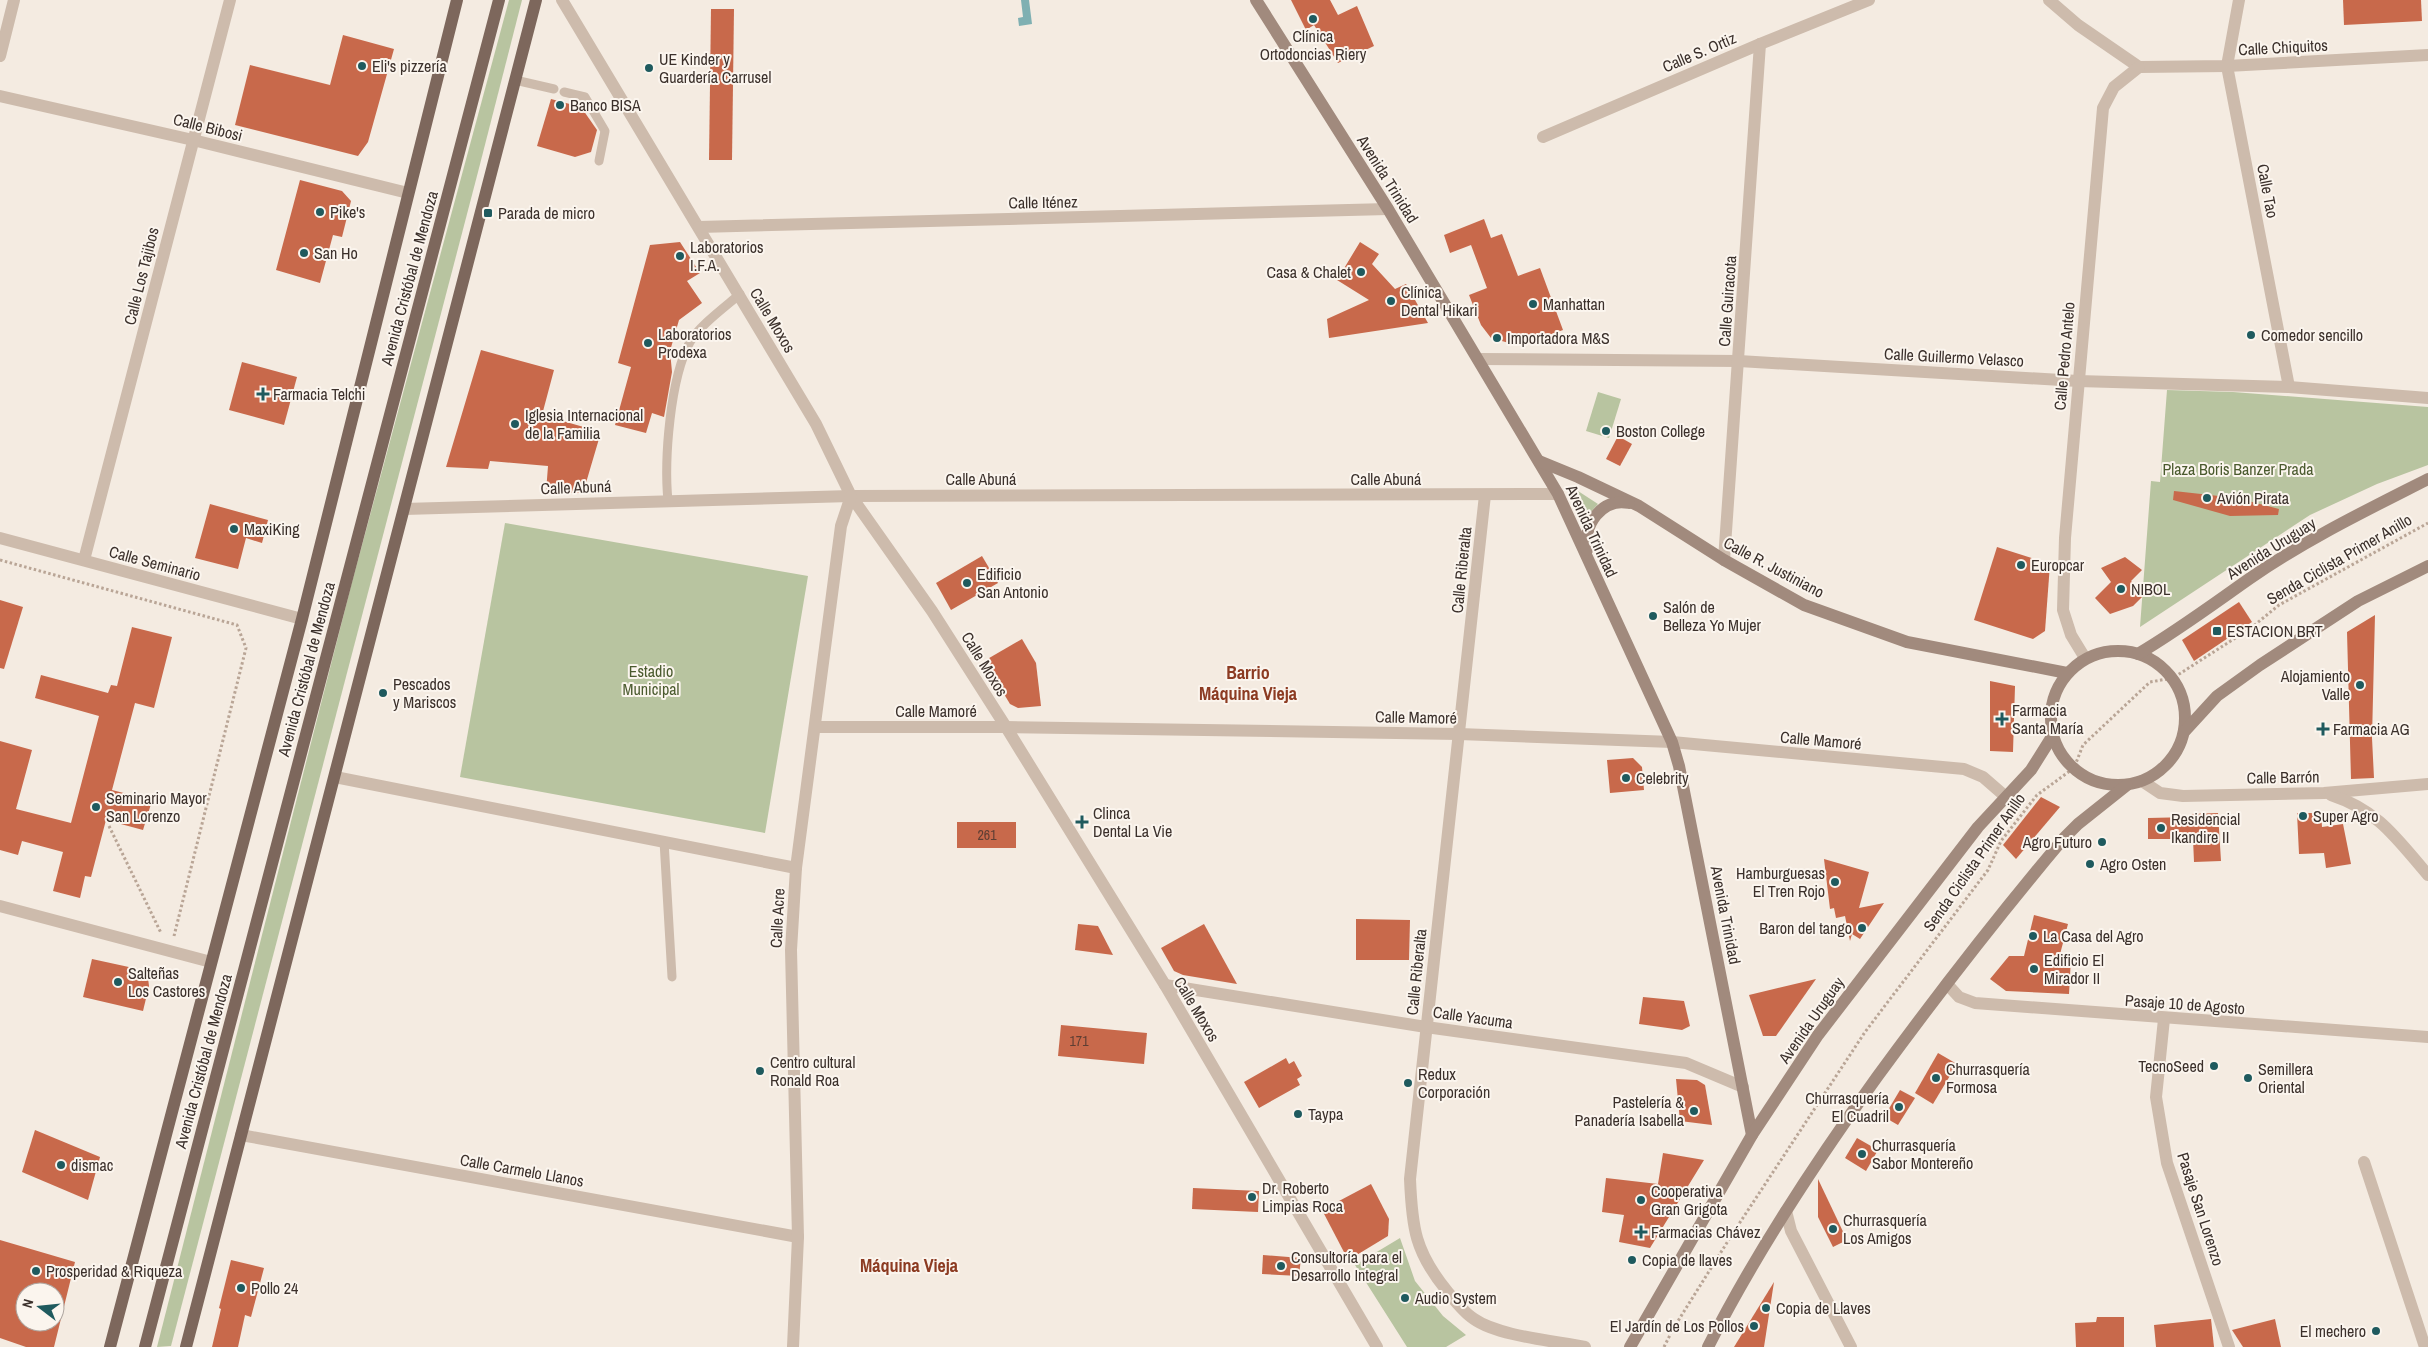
<svg xmlns="http://www.w3.org/2000/svg" width="2428" height="1347" font-family="'Archivo Narrow',sans-serif">
<style>
.green{fill:#b8c4a0}
.water{fill:#7fb0b2}
.building{fill:#c8694b;fill-rule:evenodd}
.lines{fill:none;stroke-linecap:round;stroke-linejoin:round}
.path{stroke:#b9a596;stroke-width:3;stroke-dasharray:2.5 2.5;stroke-linecap:butt}
.lane{stroke:#cdbbac;stroke-width:9}
.street{stroke:#cdbbac;stroke-width:12}
.secondary{stroke:#a18a7d;stroke-width:12}
.primary{stroke:#7d675c;stroke-width:12}
.poi-dot{fill:#1f5a5e;stroke:#fbf5ee;stroke-width:2}
.labels{text-anchor:middle;stroke-width:4;stroke-linejoin:round;paint-order:stroke}
.number-label{font-size:14px;fill:#5e3e33}
.poi-label{font-size:16px;fill:#3b302b;stroke:#fbf5ee;text-anchor:start}
.street-label{font-size:16px;fill:#3b302b;stroke:#fbf5ee}
.park-label{font-size:16px;fill:#4a5a2e;stroke:#fbf5ee}
.neighbourhood-label{font-size:18px;font-weight:bold;fill:#8c3b22;stroke:#fbf5ee}
</style>
<rect width="100%" height="100%" fill="#f4ebe1"/>
<g class="green">
<path d="M509,0H522L478,172L171,1346L157,1347L351,586Z"/>
<path d="M2167,390L2233,392L2428,407V465L2377,484L2310,515L2140,627L2151,481L2160,482Z"/>
<path d="M1598,392L1621,399L1609,438L1586,431Z"/>
<path d="M1578,491L1598,504L1587,516L1574,492Z"/>
<path d="M505,523L808,576L765,833L460,777Z"/>
<path d="M1400,1238L1415,1281L1443,1316L1466,1335L1446,1347H1407L1355,1265Z"/>
</g>
<path class="water" d="M1021,0H1029L1032,24L1019,26L1018,18L1023,17Z"/>
<g class="building">
<path d="M1291,0H1330L1338,15L1357,6L1374,46L1338,63L1314,25L1306,30Z"/>
<path d="M2343,0H2421L2422,21L2344,25Z"/>
<path d="M711,9H734L732,160H709Z"/>
<path d="M343,35L394,49L368,142L358,156L235,125L250,65L330,85Z"/>
<path d="M551,99L581,107L597,130L591,152L575,157L537,146Z"/>
<path d="M300,180L342,191L351,201L342,237L333,235L320,283L276,270Z"/>
<path d="M1484,219L1491,238L1502,234L1518,276L1540,268L1563,330L1537,339L1536,335L1516,343H1509L1491,338L1481,325L1469,295L1487,288L1471,245L1450,253L1444,235Z"/>
<path d="M680,242L700,273L687,281L702,303L679,320L670,351L672,372L664,417L652,413L646,433L615,425L631,367L618,363L650,245Z"/>
<path d="M1360,242L1379,254L1372,264L1395,289L1406,284L1428,323L1329,338L1327,319L1369,300L1337,280Z"/>
<path d="M481,350L554,370L542,415L601,432L583,493L546,492L548,466L490,461L488,469L446,467Z"/>
<path d="M242,362L297,377L284,425L229,410Z"/>
<path d="M1618,436L1632,444L1620,466L1606,459Z"/>
<path d="M2174,491L2237,498L2279,509L2278,515L2230,516L2173,500Z"/>
<path d="M210,504L268,520L262,543L246,538L238,569L195,558Z"/>
<path d="M1997,547L2050,564L2045,631L2033,639L1974,620Z"/>
<path d="M982,556L998,583L951,610L936,583Z"/>
<path d="M2125,557L2142,570L2131,581L2144,595L2133,606L2110,614L2095,598L2111,582L2101,568Z"/>
<path d="M0,600L23,607L4,669L0,668Z"/>
<path d="M2239,602L2252,622L2194,661L2182,640Z"/>
<path d="M2375,615L2372,738L2374,778L2351,779L2347,632Z"/>
<path d="M132,627L172,637L154,708L135,703L112,790L147,799L146,803L151,804L143,830L106,820L91,877L85,876L80,898L53,891L63,852L22,841L18,855L0,850V741L32,750L16,809L71,823L99,716L35,698L41,675L108,693L111,685L117,686Z"/>
<path d="M1022,639L1036,663L1041,706L1018,708L1010,704L984,661Z"/>
<path d="M1990,681L2015,686L2013,752L1990,751Z"/>
<path d="M1633,758L1642,767L1644,790L1610,793L1607,760Z"/>
<path d="M2041,797L2060,807L2016,859L2003,845Z"/>
<path d="M2218,813L2221,861L2194,862L2193,839H2148V818L2191,817V814Z"/>
<path d="M2297,813H2321L2322,827L2343,824L2351,864L2326,868L2324,853L2299,854Z"/>
<rect x="957" y="822" width="59" height="26"/>
<path d="M1824,859L1869,872L1859,908L1884,903L1860,939L1852,934L1850,941L1845,916L1836,918L1834,908L1830,909Z"/>
<path d="M2034,915L2068,924L2059,958H2071L2069,994L2006,991L1990,979L2009,956H2024Z"/>
<path d="M1356,919L1410,920L1409,960H1356Z"/>
<path d="M1078,924L1098,926L1113,955L1075,950Z"/>
<path d="M1204,924L1237,984L1183,975L1174,971L1161,948Z"/>
<path d="M92,959L138,969L148,978L149,986L143,1011L83,997Z"/>
<path d="M1816,979L1776,1036H1763L1749,995Z"/>
<path d="M1643,997L1684,1001L1690,1026L1682,1030L1639,1024Z"/>
<path d="M1061,1025L1147,1033L1144,1064L1058,1056Z"/>
<path d="M1938,1053L1957,1064L1933,1104L1915,1093Z"/>
<path d="M1286,1058L1289,1064L1294,1061L1302,1076L1297,1079L1300,1085L1259,1108L1244,1082Z"/>
<path d="M1676,1079L1697,1080L1705,1085L1712,1125L1680,1121Z"/>
<path d="M1900,1090L1915,1098L1898,1125L1884,1117Z"/>
<path d="M35,1130L100,1157L88,1200L22,1172Z"/>
<path d="M1857,1138L1878,1150L1866,1171L1845,1158Z"/>
<path d="M1663,1153L1704,1160L1650,1248L1619,1242L1624,1215L1602,1212L1606,1178L1658,1184Z"/>
<path d="M1818,1179L1847,1240L1833,1247L1818,1217Z"/>
<path d="M1371,1184L1389,1219L1388,1236L1355,1256L1345,1254L1322,1210Z"/>
<path d="M1193,1188L1259,1191L1258,1212L1192,1209Z"/>
<path d="M0,1240L75,1262L54,1347H26L0,1338ZM25,1292H55V1322H25Z"/>
<path d="M1263,1255L1301,1258L1299,1276L1262,1274Z"/>
<path d="M231,1260L264,1268L251,1317L245,1315L238,1347H212L221,1309L219,1308Z"/>
<path d="M1774,1282L1764,1347H1734Z"/>
<path d="M2097,1317H2124V1347H2076L2075,1323L2096,1322Z"/>
<path d="M2211,1319L2214,1347H2156L2154,1325Z"/>
<path d="M2275,1319L2281,1347H2243L2232,1330Z"/>
</g>
<g class="lines">
<g class="path">
<path d="M0,560L237,625L246,648L174,936"/>
<path d="M109,826L161,933"/>
<path d="M1664,1347L1673,1329L1733,1233L1865,1032L1988,870L2001,841L2037,795L2074,768L2083,745L2150,682L2173,678L2251,628L2279,605L2428,523"/>
</g>
<g class="lane">
<path d="M515,80L554,89"/>
<path d="M564,92L585,97L605,131L599,161"/>
<path d="M668,501C664,460 670,378 690,342C699,326 725,307 740,294"/>
<path d="M664,841L672,977"/>
</g>
<g class="street">
<path d="M562,0L816,424L851,496L932,611L1006,727L1165,985L1377,1347"/>
<path d="M2049,0L2078,25L2139,67"/>
<path d="M2239,0L2227,66L2289,387"/>
<path d="M0,56L14,0"/>
<path d="M2139,67L2227,66L2428,55"/>
<path d="M0,96L193,140L408,193"/>
<path d="M1543,137L1760,44L1869,0"/>
<path d="M699,227L1388,209"/>
<path d="M1478,359L1739,361L2078,381L2289,387L2428,398"/>
<path d="M1485,495L1410,1179C1412,1228 1415,1252 1447,1291C1455,1301 1464,1313 1474,1319C1498,1336 1555,1341 1585,1347"/>
<path d="M404,509L851,496L1558,494"/>
<path d="M0,538L302,619"/>
<path d="M84,560L230,0"/>
<path d="M1724,560L1760,44"/>
<path d="M2085,658L2071,635L2063,610L2065,538L2103,108L2114,87L2139,67"/>
<path d="M815,727H1006L1459,734L1672,742L1964,769L1983,777L2006,797"/>
<path d="M335,777L796,868"/>
<path d="M2142,781L2160,793L2183,796L2324,793L2428,784"/>
<path d="M2331,795C2379,811 2396,838 2428,875"/>
<path d="M0,906L211,962"/>
<path d="M1947,984L1959,997L1975,1003L2428,1037"/>
<path d="M1165,985L1426,1027L1686,1063L1743,1087"/>
<path d="M2164,1019L2156,1097L2167,1163L2229,1347"/>
<path d="M241,1135L798,1237"/>
<path d="M2364,1162L2425,1347"/>
<path d="M1786,1211L1791,1231L1851,1347"/>
<path d="M793,1347L798,1237L791,950L796,868L841,526L851,496"/>
</g>
<g class="secondary">
<path d="M1256,0L1388,209L1558,494L1672,742L1679,766L1752,1135"/>
<path d="M1539,461L1578,477L1639,506L1724,560L1804,605L1907,642L2067,673"/>
<path d="M1587,550C1582,526 1602,497 1629,503"/>
<circle cx="2118" cy="718" r="67"/>
<path d="M2138,654C2177,631 2212,605 2249,579C2305,540 2367,510 2428,479"/>
<path d="M2184,732L2217,696L2260,665L2358,601L2428,566"/>
<path d="M1630,1347L1752,1135L1818,1035L1978,827L2031,770L2053,735"/>
<path d="M1708,1347C1756,1252 1815,1163 1877,1077C1937,995 1999,915 2064,838L2078,824L2127,785"/>
</g>
<g class="primary">
<path d="M110,1347L302,619L457,0"/>
<path d="M145,1347L499,0"/>
<path d="M186,1347L536,0"/>
</g>
</g>
<g class="poi-dot">
<circle cx="1313" cy="19" r="5"/>
<circle cx="362" cy="66" r="5"/>
<circle cx="649" cy="68" r="5"/>
<circle cx="560" cy="105" r="5"/>
<circle cx="320" cy="212" r="5"/>
<rect x="483" y="208" width="10" height="10" rx="2.5"/>
<circle cx="304" cy="253" r="5"/>
<circle cx="680" cy="256" r="5"/>
<circle cx="1361" cy="272" r="5"/>
<circle cx="1391" cy="301" r="5"/>
<circle cx="1533" cy="304" r="5"/>
<circle cx="2251" cy="335" r="5"/>
<circle cx="1497" cy="338" r="5"/>
<circle cx="648" cy="343" r="5"/>
<path d="M260.5 386.5h5v5h5v5h-5v5h-5v-5h-5v-5h5z"/>
<circle cx="515" cy="424" r="5"/>
<circle cx="1606" cy="431" r="5"/>
<circle cx="2207" cy="498" r="5"/>
<circle cx="234" cy="529" r="5"/>
<circle cx="2021" cy="565" r="5"/>
<circle cx="967" cy="583" r="5"/>
<circle cx="2121" cy="589" r="5"/>
<circle cx="1653" cy="616" r="5"/>
<rect x="2212" y="626" width="10" height="10" rx="2.5"/>
<circle cx="2360" cy="685" r="5"/>
<circle cx="383" cy="693" r="5"/>
<path d="M1999.5 711.5h5v5h5v5h-5v5h-5v-5h-5v-5h5z"/>
<path d="M2320.5 721.5h5v5h5v5h-5v5h-5v-5h-5v-5h5z"/>
<circle cx="1626" cy="778" r="5"/>
<circle cx="96" cy="807" r="5"/>
<circle cx="2303" cy="816" r="5"/>
<path d="M1079.5 814.5h5v5h5v5h-5v5h-5v-5h-5v-5h5z"/>
<circle cx="2161" cy="828" r="5"/>
<circle cx="2102" cy="842" r="5"/>
<circle cx="2090" cy="864" r="5"/>
<circle cx="1835" cy="882" r="5"/>
<circle cx="1862" cy="928" r="5"/>
<circle cx="2033" cy="936" r="5"/>
<circle cx="2034" cy="969" r="5"/>
<circle cx="118" cy="982" r="5"/>
<circle cx="2214" cy="1066" r="5"/>
<circle cx="760" cy="1071" r="5"/>
<circle cx="1936" cy="1078" r="5"/>
<circle cx="2248" cy="1078" r="5"/>
<circle cx="1408" cy="1083" r="5"/>
<circle cx="1899" cy="1107" r="5"/>
<circle cx="1694" cy="1111" r="5"/>
<circle cx="1298" cy="1114" r="5"/>
<circle cx="1862" cy="1154" r="5"/>
<circle cx="61" cy="1165" r="5"/>
<circle cx="1252" cy="1197" r="5"/>
<circle cx="1641" cy="1200" r="5"/>
<circle cx="1833" cy="1229" r="5"/>
<path d="M1638.5 1224.5h5v5h5v5h-5v5h-5v-5h-5v-5h5z"/>
<circle cx="1632" cy="1260" r="5"/>
<circle cx="1281" cy="1266" r="5"/>
<circle cx="36" cy="1271" r="5"/>
<circle cx="241" cy="1288" r="5"/>
<circle cx="1405" cy="1298" r="5"/>
<circle cx="1766" cy="1308" r="5"/>
<circle cx="1754" cy="1326" r="5"/>
<circle cx="2376" cy="1331" r="5"/>
</g>
<g class="labels">
<g class="number-label">
<text x="987" y="840">261</text>
<text x="1079" y="1046">171</text>
</g>
<g class="poi-label">
<text x="1313" y="42" text-anchor="middle">Clínica<tspan x="1313" dy="18">Ortodoncias Riery</tspan></text>
<text x="659" y="65">UE Kinder y<tspan x="659" dy="18">Guardería Carrusel</tspan></text>
<text x="372" y="72">Eli's pizzería</text>
<text x="570" y="111">Banco BISA</text>
<text x="330" y="218">Pike's</text>
<text x="498" y="219">Parada de micro</text>
<text x="690" y="253">Laboratorios<tspan x="690" dy="18">I.F.A.</tspan></text>
<text x="314" y="259">San Ho</text>
<text x="1351" y="278" text-anchor="end">Casa &amp; Chalet</text>
<text x="1401" y="298">Clínica<tspan x="1401" dy="18">Dental Hikari</tspan></text>
<text x="1543" y="310">Manhattan</text>
<text x="658" y="340">Laboratorios<tspan x="658" dy="18">Prodexa</tspan></text>
<text x="2261" y="341">Comedor sencillo</text>
<text x="1507" y="344">Importadora M&amp;S</text>
<text x="273" y="400">Farmacia Telchi</text>
<text x="525" y="421">Iglesia Internacional<tspan x="525" dy="18">de la Familia</tspan></text>
<text x="1616" y="437">Boston College</text>
<text x="2217" y="504">Avión Pirata</text>
<text x="244" y="535">MaxiKing</text>
<text x="2031" y="571">Europcar</text>
<text x="977" y="580">Edificio<tspan x="977" dy="18">San Antonio</tspan></text>
<text x="2131" y="595">NIBOL</text>
<text x="1663" y="613">Salón de<tspan x="1663" dy="18">Belleza Yo Mujer</tspan></text>
<text x="2227" y="637">ESTACION BRT</text>
<text x="2350" y="682" text-anchor="end">Alojamiento<tspan x="2350" dy="18">Valle</tspan></text>
<text x="393" y="690">Pescados<tspan x="393" dy="18">y Mariscos</tspan></text>
<text x="2012" y="716">Farmacia<tspan x="2012" dy="18">Santa María</tspan></text>
<text x="2333" y="735">Farmacia AG</text>
<text x="1636" y="784">Celebrity</text>
<text x="106" y="804">Seminario Mayor<tspan x="106" dy="18">San Lorenzo</tspan></text>
<text x="1093" y="819">Clinca<tspan x="1093" dy="18">Dental La Vie</tspan></text>
<text x="2313" y="822">Super Agro</text>
<text x="2171" y="825">Residencial<tspan x="2171" dy="18">Ikandire II</tspan></text>
<text x="2092" y="848" text-anchor="end">Agro Futuro</text>
<text x="2100" y="870">Agro Osten</text>
<text x="1825" y="879" text-anchor="end">Hamburguesas<tspan x="1825" dy="18">El Tren Rojo</tspan></text>
<text x="1852" y="934" text-anchor="end">Baron del tango</text>
<text x="2043" y="942">La Casa del Agro</text>
<text x="2044" y="966">Edificio El<tspan x="2044" dy="18">Mirador II</tspan></text>
<text x="128" y="979">Salteñas<tspan x="128" dy="18">Los Castores</tspan></text>
<text x="770" y="1068">Centro cultural<tspan x="770" dy="18">Ronald Roa</tspan></text>
<text x="2204" y="1072" text-anchor="end">TecnoSeed</text>
<text x="1946" y="1075">Churrasquería<tspan x="1946" dy="18">Formosa</tspan></text>
<text x="2258" y="1075">Semillera<tspan x="2258" dy="18">Oriental</tspan></text>
<text x="1418" y="1080">Redux<tspan x="1418" dy="18">Corporación</tspan></text>
<text x="1889" y="1104" text-anchor="end">Churrasquería<tspan x="1889" dy="18">El Cuadril</tspan></text>
<text x="1684" y="1108" text-anchor="end">Pastelería &amp;<tspan x="1684" dy="18">Panadería Isabella</tspan></text>
<text x="1308" y="1120">Taypa</text>
<text x="1872" y="1151">Churrasquería<tspan x="1872" dy="18">Sabor Montereño</tspan></text>
<text x="71" y="1171">dismac</text>
<text x="1262" y="1194">Dr. Roberto<tspan x="1262" dy="18">Limpias Roca</tspan></text>
<text x="1651" y="1197">Cooperativa<tspan x="1651" dy="18">Gran Grigota</tspan></text>
<text x="1843" y="1226">Churrasquería<tspan x="1843" dy="18">Los Amigos</tspan></text>
<text x="1651" y="1238">Farmacias Chávez</text>
<text x="1291" y="1263">Consultoría para el<tspan x="1291" dy="18">Desarrollo Integral</tspan></text>
<text x="1642" y="1266">Copia de llaves</text>
<text x="46" y="1277">Prosperidad &amp; Riqueza</text>
<text x="251" y="1294">Pollo 24</text>
<text x="1415" y="1304">Audio System</text>
<text x="1776" y="1314">Copia de Llaves</text>
<text x="1744" y="1332" text-anchor="end">El Jardín de Los Pollos</text>
<text x="2366" y="1337" text-anchor="end">El mechero</text>
</g>
<g class="street-label">
<text transform="translate(2283 47) rotate(-3)" y="6">Calle Chiquitos</text>
<text transform="translate(1699 52) rotate(-23)" y="6">Calle S. Ortiz</text>
<text transform="translate(208 127) rotate(14)" y="6">Calle Bibosi</text>
<text transform="translate(1388 179) rotate(58)" y="6">Avenida Trinidad</text>
<text transform="translate(2268 191) rotate(79)" y="6">Calle Tao</text>
<text transform="translate(1043 202) rotate(-1)" y="6">Calle Iténez</text>
<text transform="translate(141 276) rotate(-76)" y="6">Calle Los Tajibos</text>
<text transform="translate(409 278) rotate(-75)" y="6">Avenida Cristóbal de Mendoza</text>
<text transform="translate(1727 301) rotate(-86)" y="6">Calle Guiracota</text>
<text transform="translate(773 320) rotate(59)" y="6">Calle Moxos</text>
<text transform="translate(2064 356) rotate(-85)" y="6">Calle Pedro Antelo</text>
<text transform="translate(1954 357) rotate(3)" y="6">Calle Guillermo Velasco</text>
<text x="981" y="485">Calle Abuná</text>
<text x="1386" y="485">Calle Abuná</text>
<text transform="translate(576 487) rotate(-2)" y="6">Calle Abuná</text>
<text transform="translate(1592 531) rotate(65)" y="6">Avenida Trinidad</text>
<text transform="translate(2271 548) rotate(-32)" y="6">Avenida Uruguay</text>
<text transform="translate(2339 559) rotate(-30)" y="6">Senda Ciclista Primer Anillo</text>
<text transform="translate(155 563) rotate(15)" y="6">Calle Seminario</text>
<text transform="translate(1774 567) rotate(28)" y="6">Calle R. Justiniano</text>
<text transform="translate(1461 570) rotate(-84)" y="6">Calle Riberalta</text>
<text transform="translate(985 664) rotate(58)" y="6">Calle Moxos</text>
<text transform="translate(306 669) rotate(-75)" y="6">Avenida Cristóbal de Mendoza</text>
<text x="936" y="717">Calle Mamoré</text>
<text transform="translate(1416 717) rotate(1)" y="6">Calle Mamoré</text>
<text transform="translate(1821 740) rotate(5)" y="6">Calle Mamoré</text>
<text transform="translate(2283 777) rotate(-1)" y="6">Calle Barrón</text>
<text transform="translate(1974 862) rotate(-55)" y="6">Senda Ciclista Primer Anillo</text>
<text transform="translate(1726 915) rotate(79)" y="6">Avenida Trinidad</text>
<text transform="translate(777 918) rotate(-87)" y="6">Calle Acre</text>
<text transform="translate(1416 972) rotate(-84)" y="6">Calle Riberalta</text>
<text transform="translate(2185 1004) rotate(4)" y="6">Pasaje 10 de Agosto</text>
<text transform="translate(1197 1009) rotate(59)" y="6">Calle Moxos</text>
<text transform="translate(1473 1017) rotate(8)" y="6">Calle Yacuma</text>
<text transform="translate(1811 1020) rotate(-55)" y="6">Avenida Uruguay</text>
<text transform="translate(203 1061) rotate(-75)" y="6">Avenida Cristóbal de Mendoza</text>
<text transform="translate(522 1170) rotate(10)" y="6">Calle Carmelo Llanos</text>
<text transform="translate(2201 1209) rotate(72)" y="6">Pasaje San Lorenzo</text>
</g>
<g class="park-label">
<text x="2238" y="475">Plaza Boris Banzer Prada</text>
<text x="651" y="677">Estadio<tspan x="651" dy="18">Municipal</tspan></text>
</g>
<g class="neighbourhood-label">
<text x="1248" y="679">Barrio<tspan x="1248" dy="21">Máquina Vieja</tspan></text>
<text x="909" y="1272">Máquina Vieja</text>
</g>
</g>
<g transform="translate(40 1307) rotate(286)"><circle r="24" fill="#fbf5ee" stroke="#aea6a0"/>
<path d="M0-4L9 19L0 12L-9 19Z" fill="#1f5a5e"/>
<text y="-8" font-size="14" font-weight="bold" text-anchor="middle" fill="#3b302b">N</text>
</g>
</svg>
